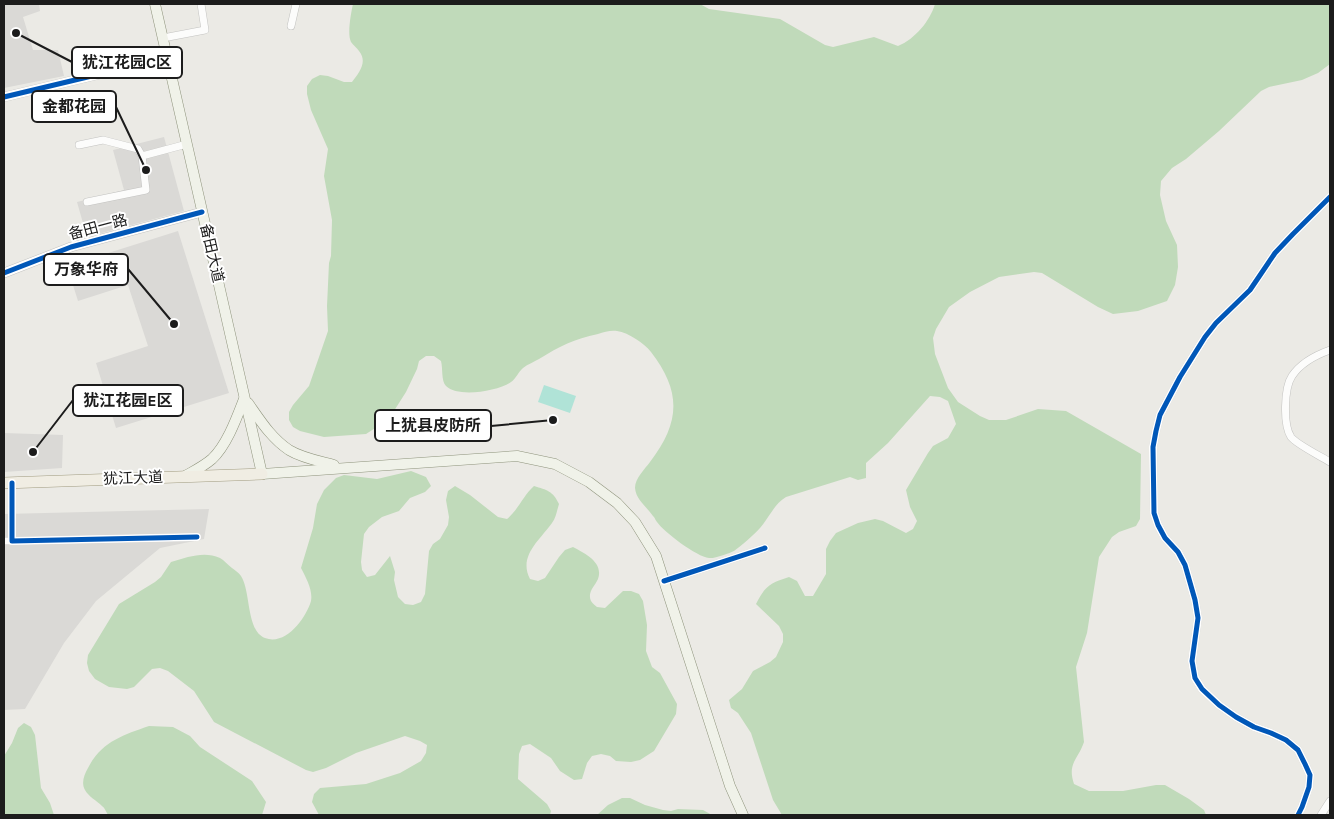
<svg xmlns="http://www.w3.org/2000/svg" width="1334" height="819" font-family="Karla,'Noto Sans SC',sans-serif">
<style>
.residential{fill:#dad9d6}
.forest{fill:#c0daba}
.pitch{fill:#b0e3d7}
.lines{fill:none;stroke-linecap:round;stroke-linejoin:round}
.minor-casing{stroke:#c3c3c1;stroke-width:8}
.tertiary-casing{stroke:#c3c3c1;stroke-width:10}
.secondary-casing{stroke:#8f947d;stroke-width:11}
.primary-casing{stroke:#a19c81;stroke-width:12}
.minor{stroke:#fcfcfb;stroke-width:7}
.tertiary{stroke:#fcfcfb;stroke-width:9}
.secondary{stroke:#f0f2e9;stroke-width:10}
.primary{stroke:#f0ede3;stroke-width:11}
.cycleway-casing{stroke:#fff;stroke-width:8}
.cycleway{stroke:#0057b8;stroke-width:5}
.labels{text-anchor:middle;stroke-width:4;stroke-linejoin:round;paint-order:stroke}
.street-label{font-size:15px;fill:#1c1c1c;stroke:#fff}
.leader{fill:none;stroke:#1c1c1c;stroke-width:2}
.callout-dot{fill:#1c1c1c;stroke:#fff;stroke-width:2}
.callout{fill:#fff;stroke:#1c1c1c;stroke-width:2}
.callout-label{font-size:16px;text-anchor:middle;font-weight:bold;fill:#1c1c1c}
</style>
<rect width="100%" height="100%" fill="#ebeae5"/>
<g class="residential">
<path d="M4,4H39L40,11L23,17L33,50H58L64,76L4,88Z"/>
<path d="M164,137L184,211L87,237L77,202L124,190L113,150Z"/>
<path d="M178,231L229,393L116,428L96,363L148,346L128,285L78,301L67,266Z"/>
<path d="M4,433L63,435L62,468L4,472Z"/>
<path d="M209,509L204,539L160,548L96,601L64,643L25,709L4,710V514Z"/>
</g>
<g class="forest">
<path d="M353,4H700L709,9L780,19L825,45L833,47L874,37L898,46C915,39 930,21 935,4H1330V64L1318,73L1302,80L1269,87L1261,91L1219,131L1186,159L1172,168L1161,181L1160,195L1166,221L1177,245L1178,267L1175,285L1167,301L1138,311L1113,314L1098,307L1042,273L1034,272L999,277L970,292L949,307L936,329L933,338L935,354L948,388L958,402L980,416L989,420H1006L1038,409L1066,411L1141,454L1140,519L1136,526L1119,532L1112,537L1099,557L1087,633L1076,667L1084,742C1078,760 1067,763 1074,784L1089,791H1123L1156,785H1165L1189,799L1204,810L1206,815H782L773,800L751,733L738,713L731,708L729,700L742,689L753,671L770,662L776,657L783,642V634L779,626L756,604C765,586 770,583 789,577L797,581L805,596H813L826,574V549L830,541L836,533L858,523L875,519L883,521L906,533L913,529L917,521L910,507L906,490L928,453L933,446L948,438L956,424L948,401L940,397L930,396L888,443L866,463V478L858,480L850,477L786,497C774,504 769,518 760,528C755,534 740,547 734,551C730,553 714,559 709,558C697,557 664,532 657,522C654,518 656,519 653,516C647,507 636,500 635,488C635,478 645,469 650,462C680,423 682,392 651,352C644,343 629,333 617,331C611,330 604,332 598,334C574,339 560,346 539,359C534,362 528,364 523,368C518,372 516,379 511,382C498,391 458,398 446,386C441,381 443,368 441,361L434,356H426L419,361L417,369L406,392L392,414L380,425L366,434L324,437L300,431L293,427L289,420V412L293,405L309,386L328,331L327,306L329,263L331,256L332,220L324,176L328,149L311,110L307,94V86L312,79L320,75L328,76L344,82H352C359,73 368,62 359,51C357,48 353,45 351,42C347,34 351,13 353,4Z"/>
<path d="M411,471L426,477L431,486L425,492L410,498L399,511L382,517L369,527L364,534L361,562L362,570L367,577L375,575L390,556L395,572L394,580L398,597L405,604L413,605L421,602L425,594L429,551L433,544L440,539L448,525L449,517L446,500L448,491L455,486L470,495L498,517L507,519C518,510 523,496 534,486C547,490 553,491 559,504C557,510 556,518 552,523C540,540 518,556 530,579L538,581L545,578L559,557L565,550L573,547C584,553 604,562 598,579C595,586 587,592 591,601C593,604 595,605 597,607L605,608L623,591H631L639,594L643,601L647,625L646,651L652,667L660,673L677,704L676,714L654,751L640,760L631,762L616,761L610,756L601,754L592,756L587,763L582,779L574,780L560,771L551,758L530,744L522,746L519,754L518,779L547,804L551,811L550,815H319L312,802L314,794L320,788L366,784L400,773L421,761L426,753L427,745L420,741L405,736L356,753L326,768L313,772L306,770L214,722L194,691L168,671L160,668L152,669L134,687L127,689L109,687L95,679L89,671L87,663L88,655L119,604L155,582L161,577L171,562C188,557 204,551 220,558C224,560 228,565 232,568C235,570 239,573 241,576C251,591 246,631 265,638C286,646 306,618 311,601C313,590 306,578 301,568L313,528L317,504L324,490L336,478L344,475L377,479Z"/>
<path d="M24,723L31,727L35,735L41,788L50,803L54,815H4V756L12,743L18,728Z"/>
<path d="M149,726L173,727L190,736L200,747L252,781L266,802L262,815H108C106,812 105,808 102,806C97,801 88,796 85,790C81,783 84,775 88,768C101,742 123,735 149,726Z"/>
<path d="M622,798H630L645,805L663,810L671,811L678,809L703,810L712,815H597L608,805Z"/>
</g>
<path class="pitch" d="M544,385L576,396L570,413L538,402Z"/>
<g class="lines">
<defs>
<g id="minor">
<path d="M291,26L296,4"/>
<path d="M163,38L205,30L201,4"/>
<path d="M79,145L103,140L138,149L142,156L146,190L87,202"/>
<path d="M142,156L187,144"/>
<path d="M1330,350C1316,355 1300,364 1292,376C1284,388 1283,425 1291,437C1296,444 1322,457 1330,462"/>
<path d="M12,483V541L197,537"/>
<path d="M4,541H12"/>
<path d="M664,581L765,548"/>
<path d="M1298,815L1302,807L1309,787L1310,775L1305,764L1298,750L1286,740L1271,733L1254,727L1236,717L1219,705L1202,689L1195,678L1192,661L1198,618L1195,600L1185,565L1178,552L1165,538L1158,525L1154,513L1153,447L1156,431L1160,415L1180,377L1205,337L1216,323L1250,290L1275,253L1293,234L1330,197"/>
<path d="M1321,815L1330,801"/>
</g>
<g id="tertiary">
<path d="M4,97L167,58"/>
<path d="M4,273L71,247L202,212"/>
</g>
<g id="secondary">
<path d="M155,4L262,474L517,456L555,464L589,482L617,503L635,522L656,556L730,786L743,815"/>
<path d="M248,403C260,420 271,438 289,450C302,458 319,461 334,465"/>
<path d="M185,476C194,471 204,466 212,459C227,445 237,417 244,399"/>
</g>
<path id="primary" d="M4,483L262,474"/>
</defs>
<use href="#minor" class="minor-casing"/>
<use href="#tertiary" class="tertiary-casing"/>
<use href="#secondary" class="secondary-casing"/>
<use href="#primary" class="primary-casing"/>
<use href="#minor" class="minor"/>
<use href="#tertiary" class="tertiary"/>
<use href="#secondary" class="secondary"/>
<use href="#primary" class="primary"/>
<defs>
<g id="cycleway">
<path d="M4,97L167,58"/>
<path d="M4,273L71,247L202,212"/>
<path d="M12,483V541L197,537"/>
<path d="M664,581L765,548"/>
<path d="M1298,815L1302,807L1309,787L1310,775L1305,764L1298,750L1286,740L1271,733L1254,727L1236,717L1219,705L1202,689L1195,678L1192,661L1198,618L1195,600L1185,565L1178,552L1165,538L1158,525L1154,513L1153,447L1156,431L1160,415L1180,377L1205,337L1216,323L1250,290L1275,253L1293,234L1330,197"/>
</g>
</defs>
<use href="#cycleway" class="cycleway-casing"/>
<use href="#cycleway" class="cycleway"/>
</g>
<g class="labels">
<g class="street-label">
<text transform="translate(98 227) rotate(-15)" y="5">备田一路</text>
<text transform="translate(212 253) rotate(77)" y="5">备田大道</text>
<text transform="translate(133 478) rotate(-2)" y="5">犹江大道</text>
</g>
</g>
<path class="leader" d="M16 33L72 62M146 170L116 107M174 324L128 269M33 452L73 400M553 420L491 426"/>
<g class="callout-dot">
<circle cx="16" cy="33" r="5"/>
<circle cx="146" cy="170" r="5"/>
<circle cx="174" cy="324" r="5"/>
<circle cx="33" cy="452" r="5"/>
<circle cx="553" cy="420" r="5"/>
</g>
<g class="callout">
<rect x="72" y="47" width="110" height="31" rx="5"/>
<rect x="32" y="91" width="84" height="31" rx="5"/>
<rect x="44" y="254" width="84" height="31" rx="5"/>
<rect x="73" y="385" width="110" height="31" rx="5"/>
<rect x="375" y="410" width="116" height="31" rx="5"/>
</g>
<g class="callout-label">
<text x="127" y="68">犹江花园C区</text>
<text x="74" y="112">金都花园</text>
<text x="86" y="275">万象华府</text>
<text x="128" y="406">犹江花园E区</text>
<text x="433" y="431">上犹县皮防所</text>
</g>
<rect width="1334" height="819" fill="none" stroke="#1c1c1c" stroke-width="10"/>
</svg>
